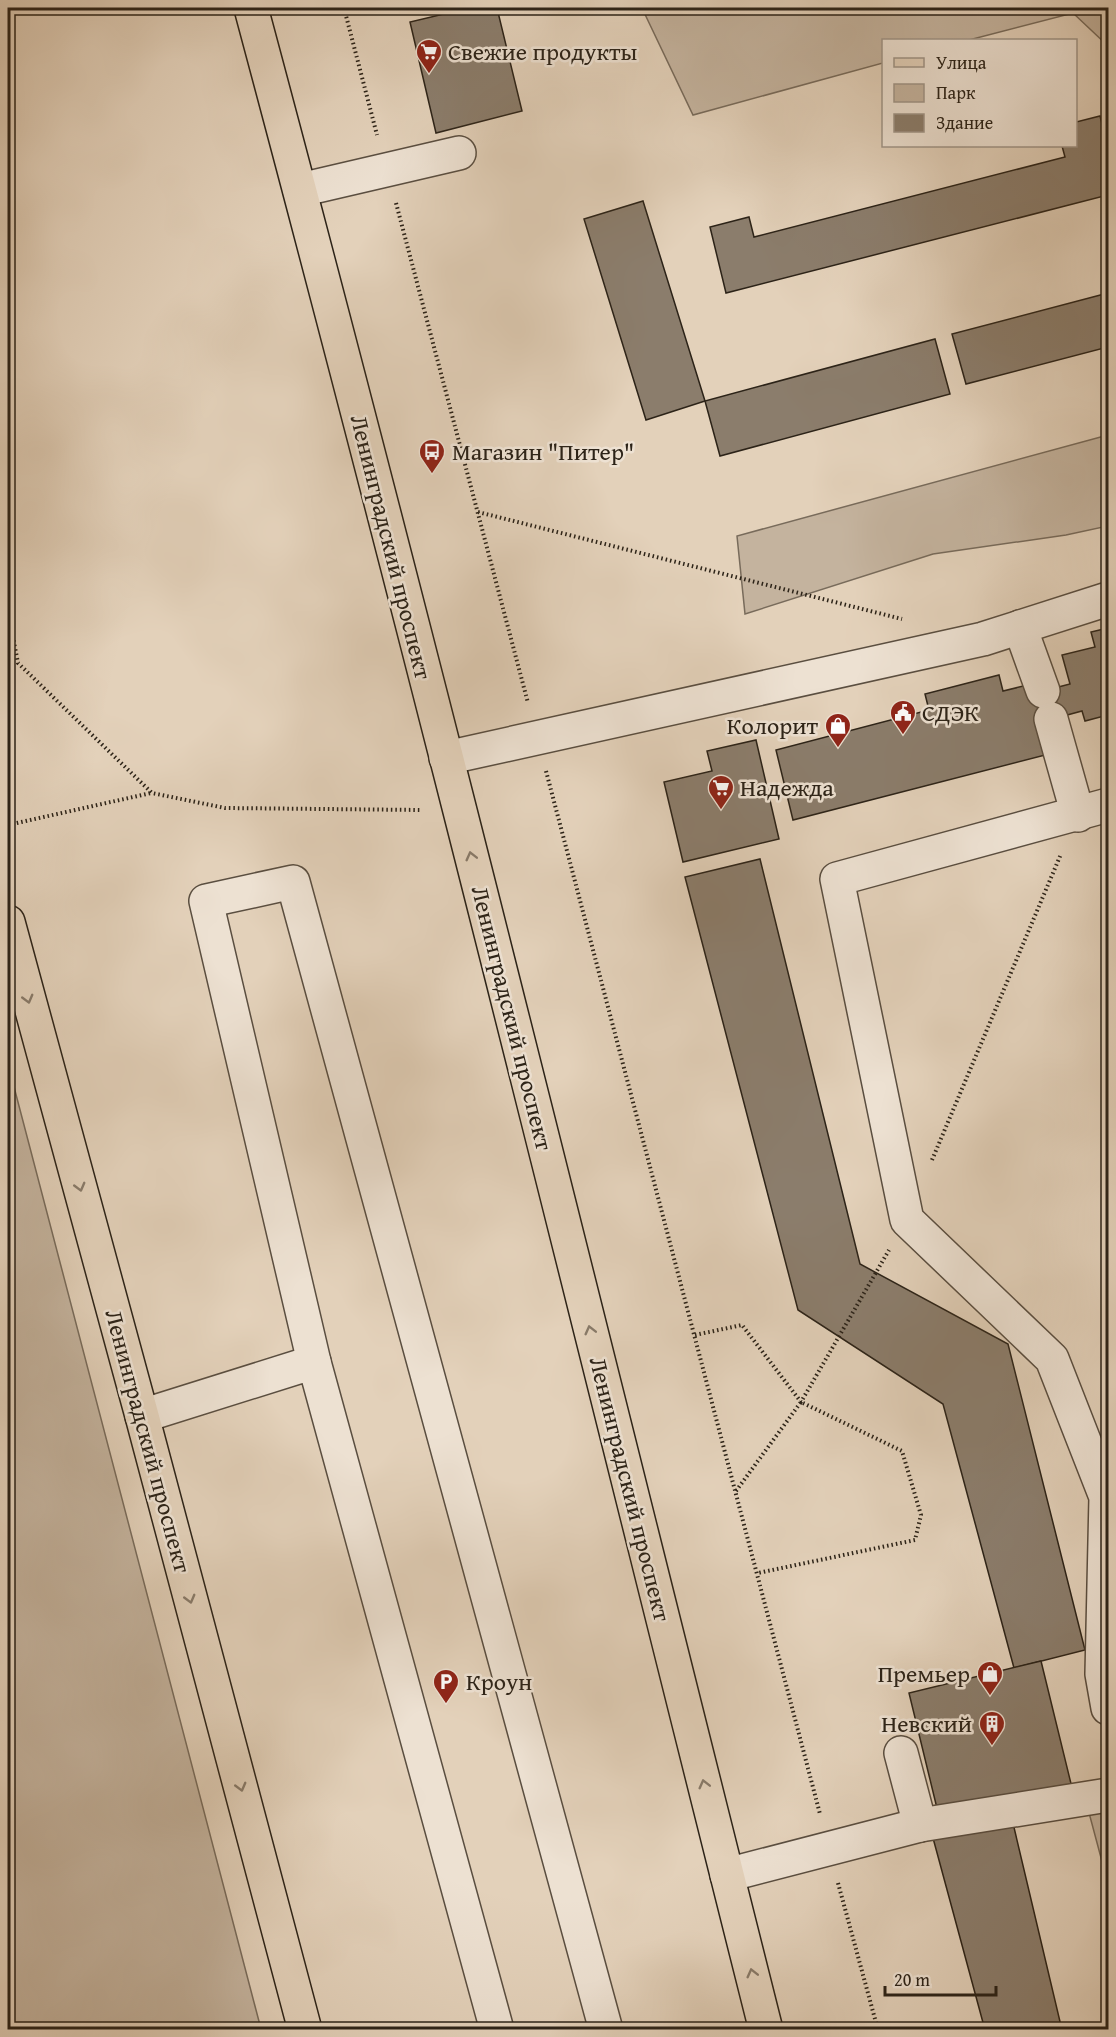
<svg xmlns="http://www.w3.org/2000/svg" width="1116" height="2037" font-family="'Gentium Book Plus',serif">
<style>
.green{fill:#c4b39e;stroke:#786b5b;stroke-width:1.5}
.building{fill:#8b7d6c;stroke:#2c2318;stroke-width:1.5}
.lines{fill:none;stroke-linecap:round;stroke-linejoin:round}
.minor-casing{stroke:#5a4e40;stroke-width:36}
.major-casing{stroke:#2c2318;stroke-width:36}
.path{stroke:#2c2318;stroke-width:4;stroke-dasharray:1.5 3;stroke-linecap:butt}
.minor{stroke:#ede1d2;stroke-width:33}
.major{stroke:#e3d1ba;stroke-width:33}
.oneway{stroke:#887a69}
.labels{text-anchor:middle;stroke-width:5;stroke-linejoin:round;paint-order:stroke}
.poi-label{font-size:24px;fill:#2c2318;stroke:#ede1d2;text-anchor:start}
.street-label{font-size:24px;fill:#2c2318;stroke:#ede1d2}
</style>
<rect width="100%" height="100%" fill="#e3d1ba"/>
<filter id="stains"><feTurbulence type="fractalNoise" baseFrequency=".00333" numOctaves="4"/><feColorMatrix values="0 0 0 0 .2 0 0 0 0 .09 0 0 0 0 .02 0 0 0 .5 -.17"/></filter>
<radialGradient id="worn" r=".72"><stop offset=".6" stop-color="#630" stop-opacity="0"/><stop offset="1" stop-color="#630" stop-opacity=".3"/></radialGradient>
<g class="green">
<path d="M642,8H1108V46L1073,13L969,40H884L883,63L693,115Z"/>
<path d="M1108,435V526L1066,535L933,554L745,614L737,536Z"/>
<path d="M8,1064L261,2029H8Z"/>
<path d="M1088,1809H1108V1884Z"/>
</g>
<g class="building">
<path d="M469,8H497L522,111L436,133L410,22Z"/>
<path d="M1100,116L1108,148V195L726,293L710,227L749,217L754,237L1065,157L1062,146H1076V122Z"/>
<path d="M643,201L705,401L646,420L584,219Z"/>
<path d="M1108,293V347L966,384L952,334Z"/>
<path d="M935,339L950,394L720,456L705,401Z"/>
<path d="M1108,628V715L1085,721L1082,711L1045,721L1053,753L793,820L776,750L929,710L925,694L999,675L1003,691L1036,683L1039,692L1070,684L1062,655L1095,647L1091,632Z"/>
<path d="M756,740L779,839L683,862L664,782L712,771L707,751Z"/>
<path d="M760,859L860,1264L1008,1344L1085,1650L1014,1668L943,1404L798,1310L685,877Z"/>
<path d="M1041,1661L1075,1800L943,1833L909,1693Z"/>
<path d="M1012,1819L1062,2030H985L933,1838Z"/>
</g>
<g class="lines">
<defs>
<g id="minor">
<path d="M300,190L459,153"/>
<path d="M1020,627L1043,691"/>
<path d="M1051,719L1078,815"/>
<path d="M446,758L983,639L1108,599"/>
<path d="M1108,805L837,879L907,1220L1052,1359L1106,1497L1102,1674L1108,1708"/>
<path d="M314,1362L206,901L293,882L606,2030"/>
<path d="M142,1416L314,1362L497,2030"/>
<path d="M901,1753L920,1825"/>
<path d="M727,1875L920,1825L1108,1795"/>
</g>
<g id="major">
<path d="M251,8C431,679 596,1355 766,2030"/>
<path d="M8,922L142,1416L305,2030"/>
</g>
</defs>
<use href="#minor" class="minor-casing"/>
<use href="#major" class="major-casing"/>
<g class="path">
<path d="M344,8L377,135"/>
<path d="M344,10L352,8"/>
<path d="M396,203L528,703"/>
<path d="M478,512L902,619"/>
<path d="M8,624L11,627L18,663L152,793L225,808L422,810"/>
<path d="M546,771L820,1814"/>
<path d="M8,825L151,793"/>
<path d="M932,1160L1061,854"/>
<path d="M695,1335L742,1325L801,1402L889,1250"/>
<path d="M736,1491L801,1402L902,1451L921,1515L915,1540L758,1573"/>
<path d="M838,1883L878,2030"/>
</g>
<use href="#minor" class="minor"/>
<use href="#major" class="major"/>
</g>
<defs><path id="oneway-chevron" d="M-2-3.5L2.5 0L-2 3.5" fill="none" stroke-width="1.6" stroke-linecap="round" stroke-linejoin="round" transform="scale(1.5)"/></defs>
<g class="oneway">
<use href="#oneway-chevron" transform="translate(471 856) rotate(-104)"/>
<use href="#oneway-chevron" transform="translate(28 999) rotate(75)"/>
<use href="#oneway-chevron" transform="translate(80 1187) rotate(75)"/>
<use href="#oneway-chevron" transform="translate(590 1330) rotate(-104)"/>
<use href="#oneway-chevron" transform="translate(190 1599) rotate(75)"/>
<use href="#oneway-chevron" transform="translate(704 1784) rotate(-104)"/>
<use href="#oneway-chevron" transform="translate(241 1787) rotate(75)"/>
<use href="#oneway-chevron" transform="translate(752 1973) rotate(-104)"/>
</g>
<defs>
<symbol id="supermarket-pin" viewBox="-11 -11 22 30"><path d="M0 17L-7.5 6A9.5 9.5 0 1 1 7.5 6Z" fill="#8f2418" stroke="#ede1d2"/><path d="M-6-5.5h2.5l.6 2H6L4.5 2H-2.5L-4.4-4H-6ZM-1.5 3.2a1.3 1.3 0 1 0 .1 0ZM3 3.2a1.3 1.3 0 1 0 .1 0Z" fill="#fff"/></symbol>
<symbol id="bus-pin" viewBox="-11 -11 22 30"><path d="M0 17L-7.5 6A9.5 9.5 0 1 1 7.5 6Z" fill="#8f2418" stroke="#ede1d2"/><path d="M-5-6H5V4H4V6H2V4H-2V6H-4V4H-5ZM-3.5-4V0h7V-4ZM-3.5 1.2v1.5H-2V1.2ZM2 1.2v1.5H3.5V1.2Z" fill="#fff"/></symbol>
<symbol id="civic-pin" viewBox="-11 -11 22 30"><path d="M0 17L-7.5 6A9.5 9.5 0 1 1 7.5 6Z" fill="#8f2418" stroke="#ede1d2"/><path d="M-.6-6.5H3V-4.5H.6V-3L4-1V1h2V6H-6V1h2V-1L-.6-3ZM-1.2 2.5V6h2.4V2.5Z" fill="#fff"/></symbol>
<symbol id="shop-pin" viewBox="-11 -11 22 30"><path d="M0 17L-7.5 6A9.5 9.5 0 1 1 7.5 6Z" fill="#8f2418" stroke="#ede1d2"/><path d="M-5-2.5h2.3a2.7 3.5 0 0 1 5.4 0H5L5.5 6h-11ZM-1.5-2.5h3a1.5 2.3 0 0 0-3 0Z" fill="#fff"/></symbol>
<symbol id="parking-pin" viewBox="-11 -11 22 30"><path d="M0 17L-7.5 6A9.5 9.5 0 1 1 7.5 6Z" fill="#8f2418" stroke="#ede1d2"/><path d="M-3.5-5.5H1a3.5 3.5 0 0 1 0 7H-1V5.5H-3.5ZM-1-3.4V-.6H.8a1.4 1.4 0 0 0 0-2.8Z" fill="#fff"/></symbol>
<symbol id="building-pin" viewBox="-11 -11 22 30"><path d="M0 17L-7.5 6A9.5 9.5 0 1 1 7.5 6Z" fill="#8f2418" stroke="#ede1d2"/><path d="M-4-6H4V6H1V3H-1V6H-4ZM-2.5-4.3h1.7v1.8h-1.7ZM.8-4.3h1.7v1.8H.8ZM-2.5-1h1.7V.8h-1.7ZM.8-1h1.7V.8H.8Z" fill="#fff"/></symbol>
</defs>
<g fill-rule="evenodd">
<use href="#supermarket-pin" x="414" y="37" width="30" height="40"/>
<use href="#bus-pin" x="417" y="437" width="30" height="40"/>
<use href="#civic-pin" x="888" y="698" width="30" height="40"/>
<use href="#shop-pin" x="823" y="711" width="30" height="40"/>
<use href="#supermarket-pin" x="706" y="773" width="30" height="40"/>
<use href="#shop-pin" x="975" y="1659" width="30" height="40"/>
<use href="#parking-pin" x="431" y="1667" width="30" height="40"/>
<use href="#building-pin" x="977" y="1709" width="30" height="40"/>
</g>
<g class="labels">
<g class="poi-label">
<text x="448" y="60">Свежие продукты</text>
<text x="452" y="460">Магазин "Питер"</text>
<text x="922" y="721">СДЭК</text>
<text x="818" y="734" text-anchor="end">Колорит</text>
<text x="740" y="796">Надежда</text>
<text x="970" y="1682" text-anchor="end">Премьер</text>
<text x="466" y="1690">Кроун</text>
<text x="972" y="1732" text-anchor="end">Невский</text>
</g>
<g class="street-label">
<text transform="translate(391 547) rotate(76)" y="8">Ленинградский проспект</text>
<text transform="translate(512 1018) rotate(76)" y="8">Ленинградский проспект</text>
<text transform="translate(148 1441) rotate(75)" y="8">Ленинградский проспект</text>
<text transform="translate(630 1489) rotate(76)" y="8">Ленинградский проспект</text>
</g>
</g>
<rect width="1116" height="2037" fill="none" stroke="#e3d1ba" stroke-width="30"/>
<rect x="9" y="9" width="1098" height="2019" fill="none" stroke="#2c2318" stroke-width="3"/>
<rect x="15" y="15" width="1086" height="2007" fill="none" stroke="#2c2318" stroke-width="1.5"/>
<rect x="882" y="39" width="195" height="108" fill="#ede1d2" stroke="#a09588" stroke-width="1.5"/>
<rect x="894" y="58" width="30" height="9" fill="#e3d1ba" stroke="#a09588" stroke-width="1.5"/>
<text x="936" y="69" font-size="18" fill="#2c2318">Улица</text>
<rect x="894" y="84" width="30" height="18" fill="#c4b39e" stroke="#a09588" stroke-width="1.5"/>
<text x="936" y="99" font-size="18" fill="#2c2318">Парк</text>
<rect x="894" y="114" width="30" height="18" fill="#8b7d6c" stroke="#a09588" stroke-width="1.5"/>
<text x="936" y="129" font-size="18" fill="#2c2318">Здание</text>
<path d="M885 1986v9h111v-9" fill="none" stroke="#2c2318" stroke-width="3"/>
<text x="894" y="1986" font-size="18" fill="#2c2318" stroke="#ede1d2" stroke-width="4.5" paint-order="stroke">20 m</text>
<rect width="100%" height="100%" filter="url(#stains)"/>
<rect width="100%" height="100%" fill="url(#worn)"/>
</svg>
